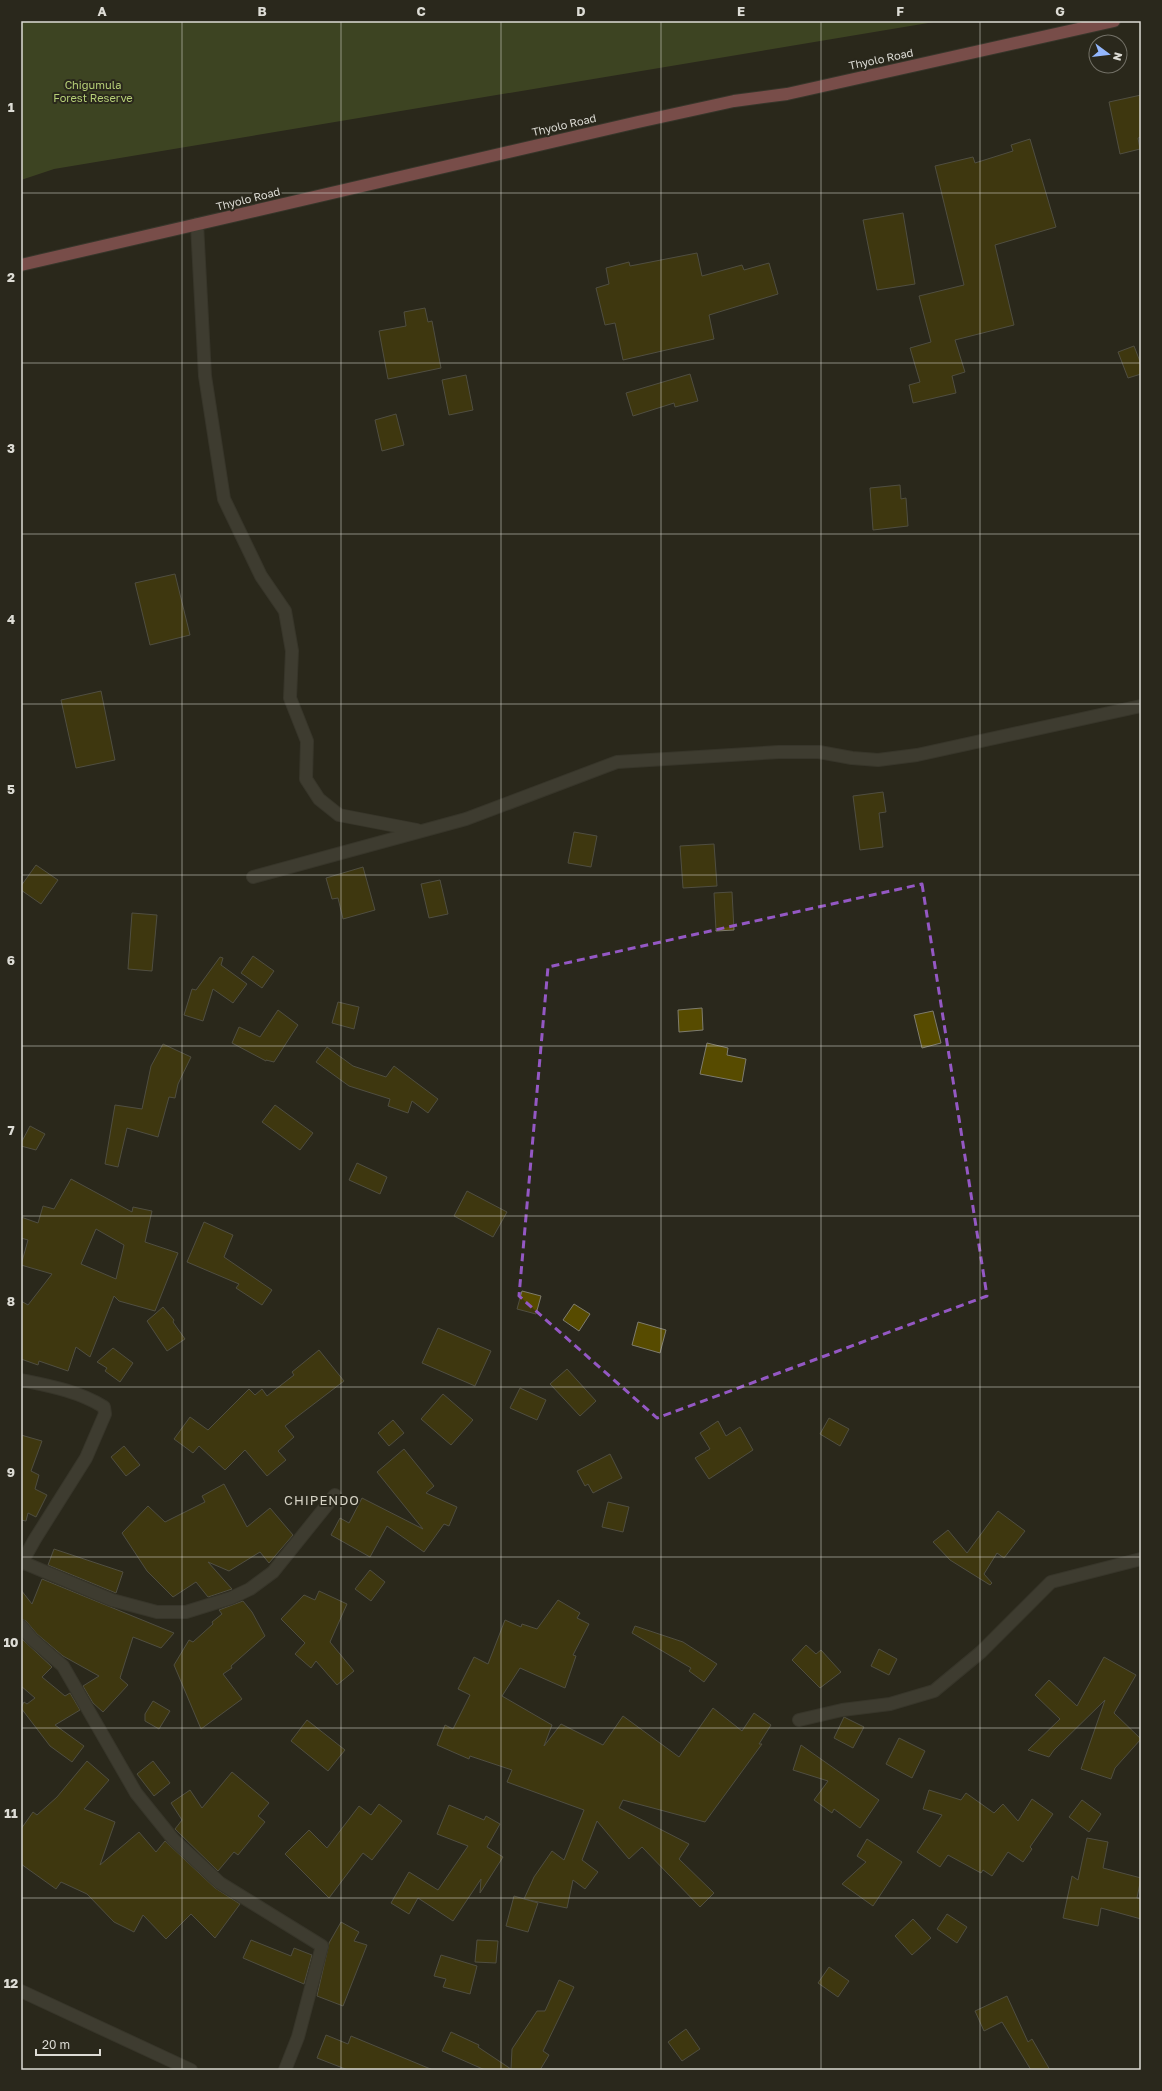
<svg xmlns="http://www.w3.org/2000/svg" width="1162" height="2091" font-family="'Golos Text',sans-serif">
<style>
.forest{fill:#56662b}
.building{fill:#574b00;stroke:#7e7c6e;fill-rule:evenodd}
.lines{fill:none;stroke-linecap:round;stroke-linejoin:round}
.minor-casing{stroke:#48463c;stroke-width:14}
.highway-casing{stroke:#48463c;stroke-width:14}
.minor{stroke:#585649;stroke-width:12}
.highway{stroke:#d77a80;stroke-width:12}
.marked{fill:none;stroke:#9458c4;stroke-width:3;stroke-dasharray:8 5;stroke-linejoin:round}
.grid{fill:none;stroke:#dddcd5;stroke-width:1;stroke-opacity:0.55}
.labels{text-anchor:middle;stroke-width:4;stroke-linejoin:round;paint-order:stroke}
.street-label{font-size:11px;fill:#dddcd5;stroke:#2a281c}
.park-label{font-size:11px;fill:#b6cf77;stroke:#2a281c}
.quarter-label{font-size:13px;letter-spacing:1px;fill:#d5d2c4;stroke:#2a281c}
.neatline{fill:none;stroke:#dddcd5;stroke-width:1.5}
.grid-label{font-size:13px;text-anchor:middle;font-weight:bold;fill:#dddcd5}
</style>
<rect width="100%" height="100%" fill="#2a281c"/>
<path class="forest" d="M21,21H940L54,169L21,180Z"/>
<g class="building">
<path d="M1141,95V137L1138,138L1140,149L1120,154L1109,102Z"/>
<path d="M1030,139L1056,227L995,245L1014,325L955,340L965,372L952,376L956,393L913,403L909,385L920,382L910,348L931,342L919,296L964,285L935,166L973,157L975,163L1013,151L1011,145Z"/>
<path d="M903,213L915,284L877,290L863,220Z"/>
<path d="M697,253L702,276L742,265L744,270L769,263L778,294L709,315L714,339L623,360L615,323L605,325L596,288L609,284L606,268L629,262L630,266Z"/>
<path d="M425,308L428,322L432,321L441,368L388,379L379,331L406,326L404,312Z"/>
<path d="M1134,346L1141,364V374L1128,378L1118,352Z"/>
<path d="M690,374L698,401L675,407L674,403L633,416L626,393Z"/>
<path d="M466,375L473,410L449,415L442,380Z"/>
<path d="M396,414L404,445L382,451L375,420Z"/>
<path d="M900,485L901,499L906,498L908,526L873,530L870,488Z"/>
<path d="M175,574L190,635L150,645L135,583Z"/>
<path d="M101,691L115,760L76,768L61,700Z"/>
<path d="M883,792L886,812L879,813L883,847L860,850L853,796Z"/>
<path d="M574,832L597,836L591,867L568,863Z"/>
<path d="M714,844L717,886L683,888L680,846Z"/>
<path d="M36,865L58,880L41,904L21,890V886Z"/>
<path d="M363,867L375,910L343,919L338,898L332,899L326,878Z"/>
<path d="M440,880L448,914L429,918L421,884Z"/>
<path d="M732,892L734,930L716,931L714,893Z"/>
<path d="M132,913L157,915L152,971L128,969Z"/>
<path d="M253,956L274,971L262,988L241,973Z"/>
<path d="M220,957L223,958L221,965L247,984L233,1003L213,989L203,1021L184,1015L192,989L196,990Z"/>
<path d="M338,1002L359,1007L354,1029L332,1023Z"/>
<path d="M702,1008L703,1030L679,1032L678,1010Z"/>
<path d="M278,1010L298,1025L274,1062L266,1060V1061L232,1043L239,1027L260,1037Z"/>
<path d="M933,1011L941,1043L922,1048L914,1015Z"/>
<path d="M707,1043L728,1048L727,1055L746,1059L742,1082L700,1074Z"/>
<path d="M163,1044L191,1057L178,1084L175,1098L169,1097L158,1137L127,1128L118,1167L105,1164L115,1105L142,1109L151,1066Z"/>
<path d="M327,1047L353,1066L386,1077L394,1066L438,1099L428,1113L412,1101L408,1113L388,1106L390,1099L349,1086L316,1062Z"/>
<path d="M275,1105L313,1133L300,1150L262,1122Z"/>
<path d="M30,1126L45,1134L36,1150L21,1146V1143Z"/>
<path d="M357,1163L387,1177L380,1194L349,1180Z"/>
<path d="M71,1179L132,1212L133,1207L152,1211L145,1242L178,1253L155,1311L119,1301L114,1296L90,1357L76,1347L68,1371L39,1361L38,1365L21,1359V1301L28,1305L52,1274L21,1265L28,1240L21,1238V1217L38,1223L43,1206L54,1209ZM96,1229L124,1245L116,1279L81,1264Z"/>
<path d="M467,1191L507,1212L493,1237L454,1216Z"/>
<path d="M204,1222L233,1235L224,1257L272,1290L262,1305L236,1288L239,1284L187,1262Z"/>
<path d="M522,1291L541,1296L536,1314L517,1309Z"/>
<path d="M574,1304L590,1314L579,1331L563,1320Z"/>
<path d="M163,1307L174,1320L173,1322L185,1339L167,1351L147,1321Z"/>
<path d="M638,1322L666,1330L660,1353L632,1345Z"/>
<path d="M438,1328L491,1351L475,1386L422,1363Z"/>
<path d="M113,1348L133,1363L120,1382L105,1371L107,1368L97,1362Z"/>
<path d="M319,1350L344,1381L285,1426L294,1437L278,1451L286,1460L267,1476L245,1450L225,1470L199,1446L193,1453L174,1439L190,1417L208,1430L249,1389L255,1395L262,1389L267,1396L294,1375L292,1372Z"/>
<path d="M567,1369L596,1401L580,1416L550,1384Z"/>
<path d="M520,1388L546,1400L537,1420L510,1408Z"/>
<path d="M443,1394L473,1420L451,1445L421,1419Z"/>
<path d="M829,1418L849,1429L840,1446L820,1434Z"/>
<path d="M393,1420L404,1433L389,1446L378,1433Z"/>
<path d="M718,1421L726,1436L740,1427L753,1450L709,1479L695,1458L710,1449L700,1433Z"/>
<path d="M21,1435L42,1441L31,1471L39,1475L35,1489L47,1495L36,1517L28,1513L26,1521L21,1520Z"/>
<path d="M124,1446L140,1465L126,1476L111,1457Z"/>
<path d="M404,1449L434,1486L426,1493L457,1507L449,1526L444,1524L424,1552L387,1526L370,1557L331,1535L340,1518L349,1523L362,1498L423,1529L377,1472Z"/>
<path d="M610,1454L622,1478L593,1493L588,1484L585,1486L577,1471Z"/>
<path d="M224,1484L247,1527L270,1508L293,1535L269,1563L260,1552L229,1571L208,1562L232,1589L208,1597L196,1582L173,1597L147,1571L122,1533L148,1506L165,1522L205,1502L202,1496Z"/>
<path d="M608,1502L629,1507L623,1532L602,1527Z"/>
<path d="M998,1511L1025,1531L1004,1558L997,1553L984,1574L992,1583L990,1585L950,1560L933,1542L948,1530L967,1553Z"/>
<path d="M54,1549L123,1572L116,1593L48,1565Z"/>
<path d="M370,1570L385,1582L371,1601L355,1589Z"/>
<path d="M42,1579L174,1633L161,1648L133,1637L120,1678L128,1685L103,1712L93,1703L83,1686L99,1676L63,1656L37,1634L26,1621L21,1619V1590L32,1604Z"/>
<path d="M319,1591L347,1604L330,1642L354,1671L337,1685L316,1661L311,1668L295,1654L305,1643L281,1619L304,1595L315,1600Z"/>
<path d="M558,1600L580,1613L577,1618L589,1624L573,1655L576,1656L565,1688L520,1668L502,1696L552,1725L544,1746L561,1724L603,1745L623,1716L679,1757L713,1708L742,1731L754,1713L771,1725L759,1744H762L705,1822L623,1800L619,1808L689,1844L679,1859L714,1893L700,1907L642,1847L629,1859L597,1821L582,1860L598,1872L585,1889L573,1880L567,1908L524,1899L534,1877L552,1851L564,1860L584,1810L507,1782L512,1770L470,1756L469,1759L437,1745L445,1725L453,1729L470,1695L458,1689L474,1657L488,1664L505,1620L521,1627L522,1624L537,1629Z"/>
<path d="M243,1601L252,1612L265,1636L231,1666L232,1668L223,1674L242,1699L201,1729L174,1665L189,1640L193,1642L213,1624L212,1622L222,1614L219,1610Z"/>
<path d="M635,1626L683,1642L717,1664L704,1682L689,1671L691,1668L632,1633Z"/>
<path d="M21,1638L52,1667L42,1677L65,1696L70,1693L80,1710L55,1725L84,1746L72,1762L50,1746L21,1708L24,1702L27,1704L35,1698L21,1686Z"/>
<path d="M806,1645L816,1654L821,1650L841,1672L820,1688L792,1660Z"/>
<path d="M879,1649L897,1659L889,1675L871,1666Z"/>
<path d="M1104,1657L1136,1675L1114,1713L1141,1739L1115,1768L1111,1779L1081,1769L1105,1700L1054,1750L1049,1757L1028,1750L1060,1719L1035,1695L1049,1680L1077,1706Z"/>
<path d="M153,1701L170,1711L159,1729L145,1721V1714Z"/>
<path d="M844,1717L864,1727L853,1748L834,1738Z"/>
<path d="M307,1720L345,1750L328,1771L291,1741Z"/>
<path d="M899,1738L925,1751L912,1778L886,1764Z"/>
<path d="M801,1745L879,1800L860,1828L834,1809L832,1813L814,1800L828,1781L793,1770Z"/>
<path d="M87,1761L109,1780L84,1809L115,1822L100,1865L139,1832L156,1852L165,1841L215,1888L240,1904L215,1938L191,1914L166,1939L143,1915L134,1932L114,1922L87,1894L61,1882L56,1889L21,1864V1829L33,1812L37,1815L57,1797Z"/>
<path d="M153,1761L170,1783L154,1796L137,1774Z"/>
<path d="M232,1772L269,1803L258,1816L265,1822L238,1855L234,1852L218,1871L175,1829L182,1820L171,1803L190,1790L202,1808Z"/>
<path d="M929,1790L961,1800L966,1793L994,1813L1003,1804L1018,1821L1032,1799L1053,1814L1030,1847L1032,1849L1023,1862L1008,1852L992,1876L983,1870L981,1873L948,1855L940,1867L917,1852L942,1815L923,1809Z"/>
<path d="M1082,1800L1101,1814L1089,1832L1069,1817Z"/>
<path d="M379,1804L402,1821L372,1860L363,1853L329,1898L285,1854L309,1830L327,1848L359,1806L371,1815Z"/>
<path d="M449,1805L484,1820L486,1816L500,1824L487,1847L503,1857L480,1893L481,1879L453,1921L418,1898L409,1914L391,1903L409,1872L438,1890L468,1846L437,1834Z"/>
<path d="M1087,1838L1108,1842L1103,1868L1141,1878L1137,1898L1141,1899V1919L1101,1908L1098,1926L1063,1918L1072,1876L1078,1880Z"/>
<path d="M867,1839L902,1862L873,1906L842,1884L866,1862L857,1856Z"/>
<path d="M514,1896L538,1903L528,1932L506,1926Z"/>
<path d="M947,1914L967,1927L957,1943L937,1929Z"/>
<path d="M913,1919L931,1938L912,1955L895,1936Z"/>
<path d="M341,1922L359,1932L354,1941L367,1945L343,2006L317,1996L329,1943Z"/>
<path d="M251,1940L291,1956L294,1948L312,1955L304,1984L243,1958Z"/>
<path d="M477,1940L498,1941L496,1963L475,1962Z"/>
<path d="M441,1955L477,1966L470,1994L443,1987L446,1979L434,1976Z"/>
<path d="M829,1967L849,1981L838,1997L818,1983Z"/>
<path d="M559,1980L574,1987L543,2051L549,2055L540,2070H485L442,2051L451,2032L479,2045L478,2047L511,2069L512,2049L537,2011H545Z"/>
<path d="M1007,1996L1028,2042L1032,2039L1050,2070H1031L1002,2022L984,2031L975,2011Z"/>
<path d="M686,2029L700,2049L682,2061L668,2042Z"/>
<path d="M326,2035L348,2044L351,2036L433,2070H348L317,2058Z"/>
</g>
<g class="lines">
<defs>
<g id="minor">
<path d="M197,224L205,376L224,499L261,576L285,611L292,651L290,698L307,741L306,779L319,799L339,815L417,830"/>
<path d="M253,877L466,819L617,762L779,752H819L852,758L878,760L917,755L1141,706"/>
<path d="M21,1380C50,1386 78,1391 104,1407L105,1414L86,1458L35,1539L21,1564"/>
<path d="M22,1562L112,1600L157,1612H186L231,1598L250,1589L273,1572L335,1495"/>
<path d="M21,1626L32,1639L63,1666L136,1793L173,1839L220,1883L322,1946L298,2037L285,2070"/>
<path d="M799,1720L842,1710L890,1704L934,1691L981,1652L1051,1582L1141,1559"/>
<path d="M21,1991L191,2070"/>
</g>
<path id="highway" d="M21,265L638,122L734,101L787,94L1114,21"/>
</defs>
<use href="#minor" class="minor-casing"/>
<use href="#highway" class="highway-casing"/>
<use href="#minor" class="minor"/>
<use href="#highway" class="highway"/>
</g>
<path d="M0 0H1162V2091H0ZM922,884L987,1296L657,1418L519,1296L548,967Z" fill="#2a281c" fill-opacity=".55" fill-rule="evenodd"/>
<path class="marked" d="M922,884L987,1296L657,1418L519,1296L548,967Z"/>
<path class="grid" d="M182,21V2070M341,21V2070M501,21V2070M661,21V2070M821,21V2070M980,21V2070M21,193H1141M21,363H1141M21,534H1141M21,704H1141M21,875H1141M21,1046H1141M21,1216H1141M21,1387H1141M21,1557H1141M21,1728H1141M21,1898H1141"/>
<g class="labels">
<g class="street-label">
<text transform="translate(881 59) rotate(-12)" y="4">Thyolo Road</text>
<text transform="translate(564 125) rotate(-13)" y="4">Thyolo Road</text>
<text transform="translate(248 199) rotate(-14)" y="4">Thyolo Road</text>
</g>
<g class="park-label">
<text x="93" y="89">Chigumula<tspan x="93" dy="13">Forest Reserve</tspan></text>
</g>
<g class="quarter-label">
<text x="322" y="1505">CHIPENDO</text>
</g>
</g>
<rect width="1162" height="2091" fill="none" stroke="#2a281c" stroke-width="44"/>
<g transform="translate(1108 54) rotate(105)"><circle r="19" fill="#2a281c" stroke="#727066"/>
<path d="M0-3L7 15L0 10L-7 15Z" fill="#94b7fd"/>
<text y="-6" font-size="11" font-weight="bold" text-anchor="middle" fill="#dddcd5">N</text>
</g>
<path d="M36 2049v6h64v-6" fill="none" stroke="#dddcd5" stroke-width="2"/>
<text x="42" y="2049" font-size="12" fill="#dddcd5" stroke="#2a281c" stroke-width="3" paint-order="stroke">20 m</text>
<rect x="22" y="22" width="1118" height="2047" class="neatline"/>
<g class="grid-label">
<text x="102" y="16">A</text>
<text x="262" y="16">B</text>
<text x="421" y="16">C</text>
<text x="581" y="16">D</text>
<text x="741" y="16">E</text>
<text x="900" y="16">F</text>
<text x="1060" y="16">G</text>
<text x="11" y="112">1</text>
<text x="11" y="282">2</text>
<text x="11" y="453">3</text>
<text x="11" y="624">4</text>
<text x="11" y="794">5</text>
<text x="11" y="965">6</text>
<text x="11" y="1135">7</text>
<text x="11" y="1306">8</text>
<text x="11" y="1477">9</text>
<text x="11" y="1647">10</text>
<text x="11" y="1818">11</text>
<text x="11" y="1988">12</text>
</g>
</svg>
